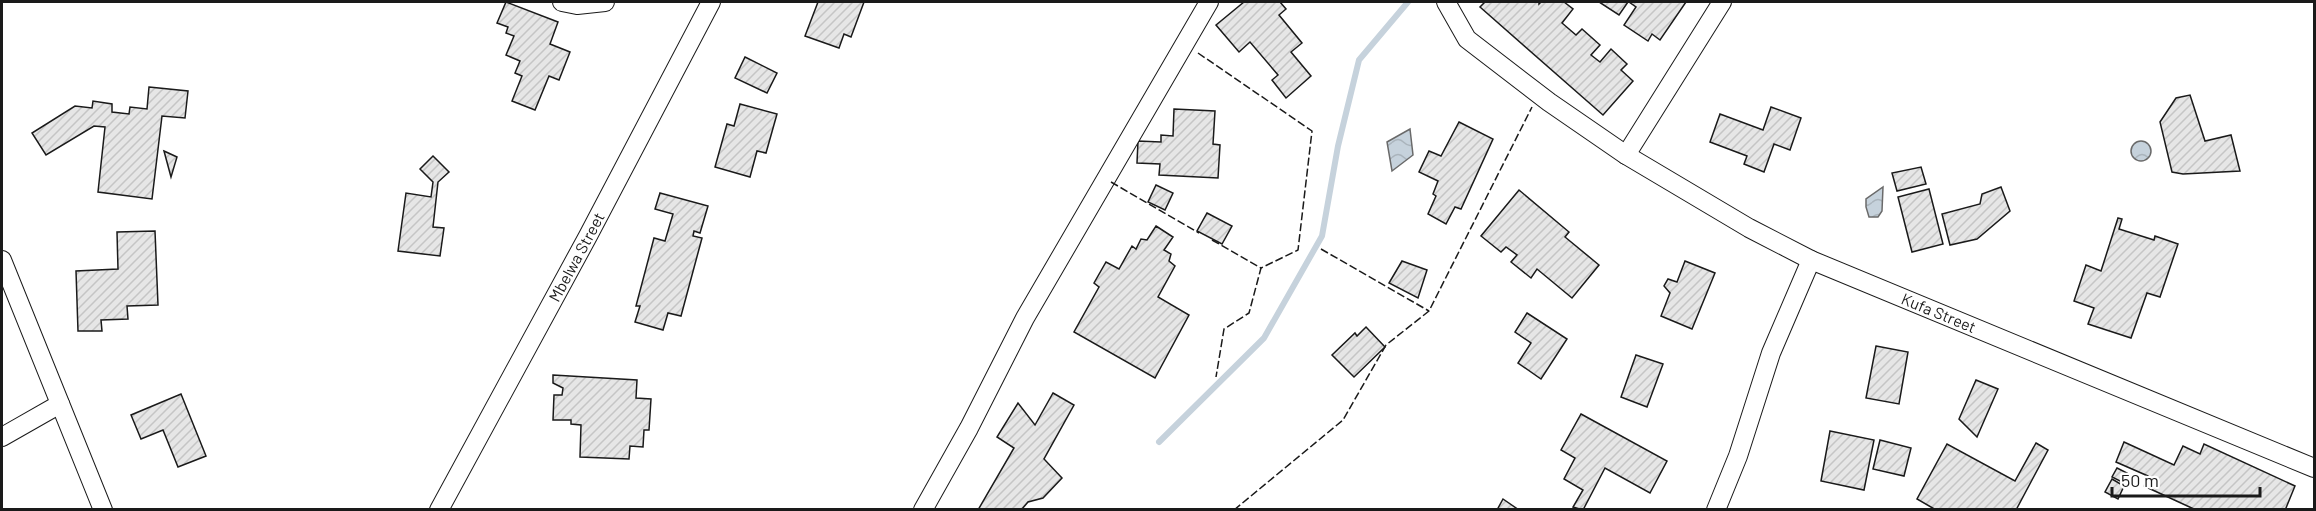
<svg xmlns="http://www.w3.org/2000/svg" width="2316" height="511" font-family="Barlow,sans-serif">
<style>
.water{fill:url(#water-waves);stroke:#6a6a6a;stroke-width:1.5}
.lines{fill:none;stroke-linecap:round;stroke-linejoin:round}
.stream{stroke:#c6d2dc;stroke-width:6}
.building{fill:url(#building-hatch);stroke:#1a1a1a;stroke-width:1.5}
.minor-casing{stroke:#1a1a1a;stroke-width:20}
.minor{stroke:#fff;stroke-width:18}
.fence{stroke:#1a1a1a;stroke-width:1.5;stroke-dasharray:8 3;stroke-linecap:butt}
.labels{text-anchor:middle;stroke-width:4.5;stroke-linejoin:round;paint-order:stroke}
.street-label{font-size:16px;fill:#1a1a1a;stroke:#fff}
</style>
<defs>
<pattern id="water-waves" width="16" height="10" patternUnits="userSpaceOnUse" patternTransform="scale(1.5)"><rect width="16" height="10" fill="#c6d2dc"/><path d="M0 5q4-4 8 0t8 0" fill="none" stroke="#aab4bc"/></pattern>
<pattern id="building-hatch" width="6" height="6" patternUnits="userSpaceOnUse" patternTransform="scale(1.5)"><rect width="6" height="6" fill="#e6e6e6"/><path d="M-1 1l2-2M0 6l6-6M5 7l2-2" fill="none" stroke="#c5c5c5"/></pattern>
</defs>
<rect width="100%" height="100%" fill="#fff"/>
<g class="water">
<path d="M1410,129L1413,155L1392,171L1387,142Z"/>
<circle cx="2141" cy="151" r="10"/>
<path d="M1883,187L1882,211L1878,217H1869L1866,207V199Z"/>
</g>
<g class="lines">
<path class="stream" d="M1159,442L1264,338L1322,236L1338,146L1359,60L1408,2"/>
</g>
<g class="building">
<path d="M506,2L558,22L550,44L570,52L559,80L549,76L535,110L512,101L522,76L515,73L520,61L506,55L514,36L506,33L508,27L497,23Z"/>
<path d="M818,2H864L851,37L844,34L839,48L805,36Z"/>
<path d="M1244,2H1280L1286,9L1279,15L1302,43L1291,52L1311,76L1286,98L1272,80L1278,75L1250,42L1239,52L1216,25Z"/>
<path d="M1485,2H1539V4L1541,2H1564L1573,9L1562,23L1576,35L1582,29L1600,45L1591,55L1600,62L1611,49L1627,64L1621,70L1633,81L1603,115L1480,7Z"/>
<path d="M1599,2H1628L1619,15Z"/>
<path d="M1629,2H1686L1660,40L1652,34L1648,41L1624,25L1636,7Z"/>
<path d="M745,57L777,73L767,93L735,78Z"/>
<path d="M149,87L188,91L185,118L162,116L152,199L98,192L105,127L94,126L46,155L32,133L75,106L92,108L93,101L112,104V112L129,114L130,107L147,109Z"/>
<path d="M2190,95L2205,141L2231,135L2240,171L2183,174L2172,172L2160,122L2176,98Z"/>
<path d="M740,104L777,114L766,153L757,151L750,177L715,167L727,124L734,126Z"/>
<path d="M1771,107L1801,118L1790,150L1774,144L1764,172L1744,164L1747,156L1710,142L1720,114L1763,130Z"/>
<path d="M1174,109L1215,111L1213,144L1220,145L1218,178L1159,175L1160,164L1137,163L1138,141L1161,142V135L1173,136Z"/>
<path d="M1459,122L1493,139L1461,209L1455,207L1446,224L1428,214L1436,196L1433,194L1438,181L1419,172L1429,151L1441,156Z"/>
<path d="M164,151L177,157L171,177Z"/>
<path d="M433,156L449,172L438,182L433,227L444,228L440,256L398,251L406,193L431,197L433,182L420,169Z"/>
<path d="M1921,167L1926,184L1897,191L1892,173Z"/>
<path d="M1156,185L1173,193L1165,210L1148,202Z"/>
<path d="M2001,187L2010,211L1977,239L1950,245L1942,214L1980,204L1982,194Z"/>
<path d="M1929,189L1943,244L1912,252L1898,197Z"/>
<path d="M1519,190L1569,232L1565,237L1599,265L1572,298L1537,269L1531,278L1511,262L1517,255L1506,247L1501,252L1481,236Z"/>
<path d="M660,193L708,206L700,233L694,231L693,236L702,238L681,316L668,313L663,330L635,322L640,306H636L654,238L665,241L673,214L655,209Z"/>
<path d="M1207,213L1232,226L1222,244L1197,231Z"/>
<path d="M2118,218L2122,219L2119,229L2154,240L2155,236L2178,244L2160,297L2147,293L2131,338L2088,324L2094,308L2074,301L2086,265L2101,271Z"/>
<path d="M1156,226L1173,237L1164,250L1171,254L1169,261L1175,266L1158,297L1189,315L1155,378L1074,332L1099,287L1094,283L1106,262L1119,269L1132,246L1136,249L1141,239L1147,240Z"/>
<path d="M155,231L158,305L127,306L128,319L101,320L102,331H78L76,271L118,269L117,232Z"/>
<path d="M1402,261L1427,270L1418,298L1389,283Z"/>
<path d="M1685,261L1715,273L1692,329L1661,316L1670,293L1664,286L1668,279L1677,282Z"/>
<path d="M1527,313L1567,339L1541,379L1518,363L1531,343L1515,332Z"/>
<path d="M1366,327L1385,347L1354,377L1332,355L1355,333L1357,336Z"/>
<path d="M1876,346L1908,352L1899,404L1866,398Z"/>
<path d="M1636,355L1663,364L1647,407L1621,397Z"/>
<path d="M553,375L637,380L636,398L651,399L649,430H644L643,447L630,446L629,459L580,457L581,425L571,424V420H553L554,395H562L563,388L553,383Z"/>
<path d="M1976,380L1998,389L1977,437L1959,419Z"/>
<path d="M1053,393L1074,405L1044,459L1062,478L1043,498L1028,502L1022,509L978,510L1014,448L997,437L1018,403L1035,425Z"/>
<path d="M181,394L206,456L178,467L163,430L141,439L131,415Z"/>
<path d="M1581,414L1667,461L1650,493L1605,468L1583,510L1573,507L1583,490L1564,479L1575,458L1561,450Z"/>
<path d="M1830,431L1874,440L1864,490L1821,481Z"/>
<path d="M1880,440L1911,448L1904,476L1873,469Z"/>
<path d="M2124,442L2174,465L2183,446L2200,454L2204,444L2295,486L2286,508L2289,510H2196L2144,486L2148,476L2116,462Z"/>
<path d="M2036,443L2048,450L2016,510H1936L1917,499L1947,444L2015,481Z"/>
<path d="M2117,468L2127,473L2122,482L2112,477Z"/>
<path d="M2112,479L2124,486L2118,499L2105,492Z"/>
<path d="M1503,499L1519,510H1497Z"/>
</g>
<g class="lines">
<defs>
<g id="minor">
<path d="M562,2L577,5L605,2"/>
<path d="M1446,2L1467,39L1549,102L1626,155L1749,228L1811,260"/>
<path d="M1626,155L1722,2"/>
<path d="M2,260L103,510"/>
<path d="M2,437L60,404"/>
<path id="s1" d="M439,510L588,236L711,2"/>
<path d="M923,510L969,428L1025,318L1209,2"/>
<path id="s2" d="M1716,510L1738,456L1771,353L1811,260L2314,468"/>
</g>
</defs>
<use href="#minor" class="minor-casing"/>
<use href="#minor" class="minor"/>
<g class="fence">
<path d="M1198,53L1312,131L1298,250L1261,268"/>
<path d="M1111,182L1199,233"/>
<path d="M1212,240L1261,268L1249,313L1224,329L1216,377"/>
<path d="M1321,249L1429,311"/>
<path d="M1234,510L1343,420L1386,345L1429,311L1532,107"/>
</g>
</g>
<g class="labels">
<g class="street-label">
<text dy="6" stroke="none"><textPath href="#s1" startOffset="288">Mbelwa Street</textPath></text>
<text dy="6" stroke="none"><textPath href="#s2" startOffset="406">Kufa Street</textPath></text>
</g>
</g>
<rect width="2316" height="511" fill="none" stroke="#1a1a1a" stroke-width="6"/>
<path d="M2112 487v9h148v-9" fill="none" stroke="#1a1a1a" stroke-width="3"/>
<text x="2121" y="487" font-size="18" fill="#1a1a1a" stroke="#ffffff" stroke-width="4.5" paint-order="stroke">50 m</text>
</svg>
